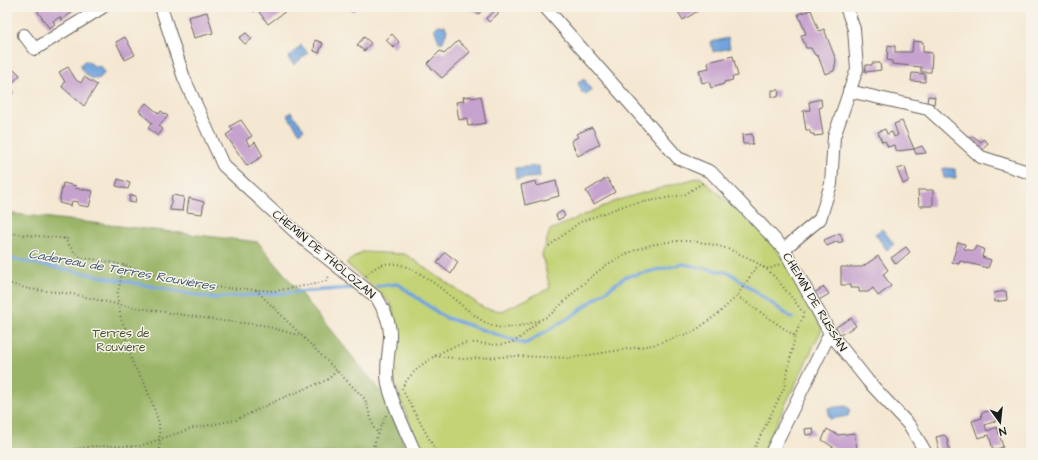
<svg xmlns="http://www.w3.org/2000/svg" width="1038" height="460" font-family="'Architects Daughter',sans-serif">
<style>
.green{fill:#c3d376;stroke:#707849}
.forest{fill:#9ab567;stroke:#5b6842}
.water{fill:#71a3dc;stroke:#46607c}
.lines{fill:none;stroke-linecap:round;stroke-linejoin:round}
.stream{stroke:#71a3dc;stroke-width:3.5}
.building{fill:#c6a2ce}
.minor-casing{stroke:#68635c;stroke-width:14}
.path{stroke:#68635c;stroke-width:2;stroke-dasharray:1 3;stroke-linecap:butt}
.minor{stroke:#fff;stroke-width:12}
.labels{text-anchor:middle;stroke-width:3;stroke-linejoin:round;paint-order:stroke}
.street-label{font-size:12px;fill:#1c1c1c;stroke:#f7f3e8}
.park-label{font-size:12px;fill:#4e5337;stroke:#f7f3e8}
.water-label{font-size:13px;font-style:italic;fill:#425972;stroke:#f7f3e8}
</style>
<rect width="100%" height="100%" fill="#f7f3e8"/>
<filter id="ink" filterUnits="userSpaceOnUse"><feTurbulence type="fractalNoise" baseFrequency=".025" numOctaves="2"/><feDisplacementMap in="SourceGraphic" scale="8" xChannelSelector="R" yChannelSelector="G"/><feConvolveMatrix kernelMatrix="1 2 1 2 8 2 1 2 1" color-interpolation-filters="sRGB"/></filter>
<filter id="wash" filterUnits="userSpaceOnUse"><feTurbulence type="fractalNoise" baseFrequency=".012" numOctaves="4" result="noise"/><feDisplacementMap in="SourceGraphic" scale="16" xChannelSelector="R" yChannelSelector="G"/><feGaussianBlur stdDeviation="0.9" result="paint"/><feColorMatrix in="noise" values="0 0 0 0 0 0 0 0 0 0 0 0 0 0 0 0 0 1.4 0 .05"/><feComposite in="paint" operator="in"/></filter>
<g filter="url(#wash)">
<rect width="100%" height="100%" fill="#f5e8d3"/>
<path class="green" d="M700,177L765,236L782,257L822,329L762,453H421L392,376L396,338L392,305L346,263L362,252L405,254L484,308L502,311L550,288L542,255L550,230L618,200Z"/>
<path class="forest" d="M7,213L258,242L388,400L407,453H7Z"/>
<g class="water">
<path d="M439,25L445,26L447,30L443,42H439L434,28Z"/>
<path d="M728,38L730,48L713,52L711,42Z"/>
<path d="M301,45L308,53L294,65L288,58Z"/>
<path d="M84,61L89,62L94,66L101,67L104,72C99,87 81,75 81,64Z"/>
<path d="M584,79L592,91L586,95L582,93L578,83Z"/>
<path d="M291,112L304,129L300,133L287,115Z"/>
<path d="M539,166L540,177L516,179L515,168Z"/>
<path d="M946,168L955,169L956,178H944L942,169Z"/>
<path d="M882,229L894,244L887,250L875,234Z"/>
<path d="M846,406L850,409L848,416L830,419L828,408Z"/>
</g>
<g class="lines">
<g class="stream">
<path d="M7,258L211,298L353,288"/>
<path d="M377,286L398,284L444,317L525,344L572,316L625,277L683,264L730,273L792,318"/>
</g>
</g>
<g id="blocks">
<g class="building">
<path d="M40,7H70L73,12L61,20L60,17L53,21L55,24L49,28L36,9Z"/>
<path d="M250,7H283L286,11L268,24L257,9L254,12Z"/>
<path d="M348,7H358L353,12Z"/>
<path d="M465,7H484L479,14L472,9L470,11Z"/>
<path d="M675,7H702L703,8L683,20Z"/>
<path d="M496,10L499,13L489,22L486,18Z"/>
<path d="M811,10L819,31L824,29L836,60L834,71L825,74L818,56L815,55L811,48H806L801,35L806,34L798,14Z"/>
<path d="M207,12L213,33L194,38L188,17Z"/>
<path d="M246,33L252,39L245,44L239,38Z"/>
<path d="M392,34L399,42L394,48L386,40Z"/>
<path d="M125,37L135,55L125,60L116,42Z"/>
<path d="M364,37L371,43L364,51L357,45Z"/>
<path d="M315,40L323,43L319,53L314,51Z"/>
<path d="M458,41L470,52L442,78L427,64L440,51L444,54Z"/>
<path d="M913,41L923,42V52L932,53L931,72H921V67L892,64V61L887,60L888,45L895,46V52H912Z"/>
<path d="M733,56L738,76L732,77L733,80L724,82V84L711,88L709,81L702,83L699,70L709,68L708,62Z"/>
<path d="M872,63H880L881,70L865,72L866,65H872Z"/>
<path d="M68,67L76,80L81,83L84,77L97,85L84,106L62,87L65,82L59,72Z"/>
<path d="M15,70L20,75L9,87L14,92L7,100V77Z"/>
<path d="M912,73L925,74V82L911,81Z"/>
<path d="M772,90H779L778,97H772Z"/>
<path d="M471,96L472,98L481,96L486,123L468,126L467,118L459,120L456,102L464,101L463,97Z"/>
<path d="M928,96L935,97L934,104L927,103Z"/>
<path d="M821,99L822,107L819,108L823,135L814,136V134H811L809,130H806L803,111L810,110L809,102Z"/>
<path d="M146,103L159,114L161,111L168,116L159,126L163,129L158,136L148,128L152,123L139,111Z"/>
<path d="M241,120L252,136L246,140L250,146L255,142L263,156L247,166L226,135L233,130L230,126Z"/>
<path d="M902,121L914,149L922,146L926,153L916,154L914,149L897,151L894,145L888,147L885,141L882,142L878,132L885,129L887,134L892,132L894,137L898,135L894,124Z"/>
<path d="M592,127L600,144L578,156L571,141L578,137L576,134Z"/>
<path d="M752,134L753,144H743L742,135Z"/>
<path d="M973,136L981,142L983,139L988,143L982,151L969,139Z"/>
<path d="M905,167L909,181L903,184L897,169Z"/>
<path d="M607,178L615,192L594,204L586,191Z"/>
<path d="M118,179L130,183L128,189L116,186Z"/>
<path d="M536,181L537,186L556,181L559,196L525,205L521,185Z"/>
<path d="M63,183L76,186L75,188L93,191L89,207L78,205V202L72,201L71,206L59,203Z"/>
<path d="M918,190H933V206H919Z"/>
<path d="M130,195L136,196L135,203L129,202Z"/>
<path d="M172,195L184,197L182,211L170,210Z"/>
<path d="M189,198L204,202L202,214L187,212Z"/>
<path d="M562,211L565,216L558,220L556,215Z"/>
<path d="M840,233L843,241L839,243L838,241L827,246L824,240Z"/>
<path d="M958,242L965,244L964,249L974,251L976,246L984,249L982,257L991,260L988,268L960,261L959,264L952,262Z"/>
<path d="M906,247L910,252L896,264L891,258Z"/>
<path d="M445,252L458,262L451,274L437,263Z"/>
<path d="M878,256L888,270L883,274L891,286L878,296L873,288L868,292H859V288H850V285H841V267H862Z"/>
<path d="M824,287L829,294L819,300L814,293Z"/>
<path d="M1006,291L1007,300L995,302L994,293Z"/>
<path d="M851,318L856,326L840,335L836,327Z"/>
<path d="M992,410L996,421L985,425L987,431L997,427L1003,447L993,450L989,435L978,438L972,421L982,418L981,413Z"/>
<path d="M813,428L814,434L806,435L805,429Z"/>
<path d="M827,429L838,435L854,433L857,449L841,452L822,440Z"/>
<path d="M944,435L947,438L950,453H940L936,437Z"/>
</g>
</g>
</g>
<g filter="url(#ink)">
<use href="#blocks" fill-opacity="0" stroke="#68635c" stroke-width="1"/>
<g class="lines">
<defs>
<g id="minor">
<path d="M161,7L184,78L223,165L302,238L377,298C384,310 391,323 390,338C389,354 385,368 388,384C392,404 407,433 415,453"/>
<path d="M545,7L678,158L711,172L784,249L830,333L868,381L910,426L926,453"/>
<path d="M24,35L35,49L103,7"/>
<path d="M849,91L928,109L981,157L1031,173"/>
<path d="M784,249L820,219L831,184L834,137L857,69L854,29L846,7"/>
<path d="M771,453L830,333"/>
</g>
</defs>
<use href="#minor" class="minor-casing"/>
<g class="path">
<path d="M7,233L69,239"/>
<path d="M64,238L75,253L82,258L100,260L124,265L183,284L209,287L275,291L315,284L326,281L330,275"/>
<path d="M549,246L580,222L626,205L684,195L704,182"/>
<path d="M124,265L117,296L121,319L125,328V336L133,365L144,382L154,408L159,423L160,453"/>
<path d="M366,276C403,231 464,321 497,327C510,330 539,322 550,315C568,299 586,279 607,265C658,231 716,234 766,269C775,276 785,289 792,298C797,303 800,311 806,314"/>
<path d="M7,283L29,289L73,294L120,305L223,321L262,325L301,336"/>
<path d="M256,290L365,399L374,428L378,433"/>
<path d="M737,296L795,336L784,388L752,453"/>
<path d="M795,336L804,314"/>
<path d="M435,356L463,359L517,356L570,358L653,345L693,332L719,313L737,296L756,268L760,266L769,269L780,264"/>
<path d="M402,389C410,368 447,345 469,343C482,342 496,347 509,343C520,341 530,328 539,321"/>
<path d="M404,393L437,453"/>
<path d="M375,445L378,453"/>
<path d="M52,453L93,446H140L193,428L236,420L280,399L327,380L337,371"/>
<path d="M370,453L386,415"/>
</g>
<use href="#minor" class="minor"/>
</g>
</g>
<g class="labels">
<g class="street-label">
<text transform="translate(324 254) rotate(40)" y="4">CHEMIN DE THOLOZAN</text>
<text transform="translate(815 302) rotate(59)" y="4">CHEMIN DE RUSSAN</text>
</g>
<g class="park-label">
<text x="121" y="337">Terres de<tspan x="121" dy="14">Rouvière</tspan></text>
</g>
<g class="water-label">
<text transform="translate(122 269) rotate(10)" y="5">Cadereau de Terres Rouvières</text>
</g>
</g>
<rect width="1038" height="460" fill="none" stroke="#f7f3e8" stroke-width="24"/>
<g transform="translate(1000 422) rotate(165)" stroke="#f7f3e8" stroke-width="3" paint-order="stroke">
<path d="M0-3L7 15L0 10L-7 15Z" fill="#1c1c1c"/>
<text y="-6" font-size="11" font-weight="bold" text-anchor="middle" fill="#1c1c1c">N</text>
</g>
</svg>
